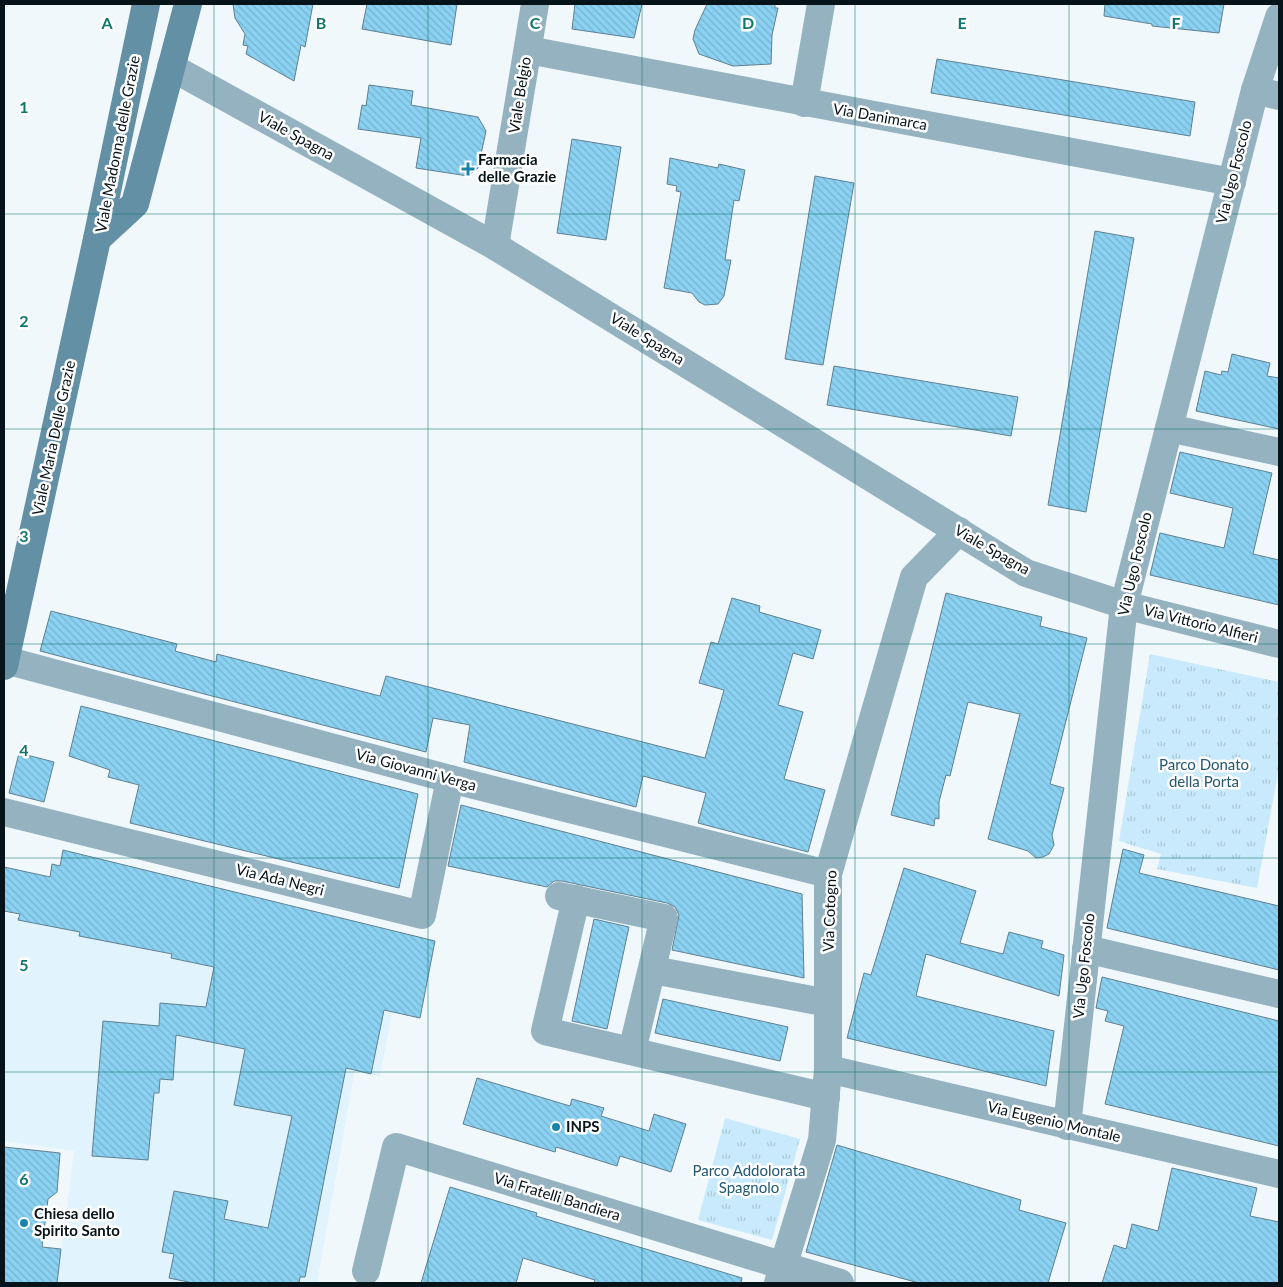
<svg xmlns="http://www.w3.org/2000/svg" width="1283" height="1287" font-family="Lato,sans-serif">
<style>
.built{fill:#e1f3fc}
.grass{fill:url(#grass-tufts)}
.building{fill:url(#building-back-hatch);stroke:#5f8091}
.lines{fill:none;stroke-linecap:round;stroke-linejoin:round}
.street{stroke:#95b2c0;stroke-width:28}
.secondary{stroke:#6490a5;stroke-width:28}
.grid{fill:none;stroke:#0f766e;stroke-width:1;stroke-opacity:0.55}
.poi-dot{fill:#1884ac;stroke:#fff;stroke-width:2}
.labels{text-anchor:middle;stroke-width:5;stroke-linejoin:round;paint-order:stroke}
.street-label{font-size:15px;fill:#061319;stroke:#fff}
.poi-label{font-size:15px;font-weight:bold;fill:#061319;stroke:#fff;text-anchor:start}
.park-label{font-size:15px;fill:#225971;stroke:#fff}
.grid-label{font-size:16px;text-anchor:middle;font-weight:bold;fill:#0f766e;stroke:#fff;stroke-width:5;stroke-linejoin:round;paint-order:stroke}
</style>
<defs>
<pattern id="grass-tufts" width="24" height="20" patternUnits="userSpaceOnUse" patternTransform="scale(1.25)"><rect width="24" height="20" fill="#c8eafc"/><path d="M3 7l-1-3M5 7V3M7 7l1-3M15 17l-1-3M17 17v-4M19 17l1-3" fill="none" stroke="#aac8d7"/></pattern>
<pattern id="building-back-hatch" width="6" height="6" patternUnits="userSpaceOnUse" patternTransform="scale(1.25)"><rect width="6" height="6" fill="#8ad1f2"/><path d="M-1 5l2 2M0 0l6 6M5-1l2 2" fill="none" stroke="#76b3cf"/></pattern>
</defs>
<rect width="100%" height="100%" fill="#f1f8fc"/>
<path class="built" d="M4,913L392,1013L380,1077L355,1069L317,1283H57L74,1151L4,1141Z"/>
<g class="grass">
<path d="M1150,654L1279,682V768L1257,888L1157,869L1161,854L1119,841Z"/>
<path d="M725,1118L800,1139L772,1240L698,1220Z"/>
</g>
<g class="building">
<path d="M233,4H313L305,47L301,45L294,81L246,54L248,46L243,45L245,34L235,18Z"/>
<path d="M367,4H457L451,45L362,29Z"/>
<path d="M575,4H642L634,38L572,29Z"/>
<path d="M707,4H775V8H778L772,35L771,64L733,66L699,54L693,39L695,30Z"/>
<path d="M1105,4H1224L1219,33L1152,26V24L1104,16Z"/>
<path d="M937,59L1195,102L1190,136L931,93Z"/>
<path d="M369,85L413,91L411,105L478,117L486,131L478,168L468,176L416,168L421,138L358,129L362,105L366,106Z"/>
<path d="M572,139L621,147L606,240L557,233Z"/>
<path d="M670,158L718,168L719,164L745,170L739,201L734,200L725,260H731L724,296L718,304L705,305L699,302L692,293L664,288L681,192L676,191L677,186L667,184Z"/>
<path d="M815,176L854,183L823,365L785,359Z"/>
<path d="M1095,231L1134,238L1086,512L1048,505Z"/>
<path d="M1232,354L1270,363L1267,376L1279,378V429L1196,411L1205,371L1221,375L1222,371L1228,372Z"/>
<path d="M834,366L1018,397L1011,436L827,405Z"/>
<path d="M1180,452L1272,473L1253,554L1279,560V605L1150,575L1160,533L1224,548L1233,508L1170,493Z"/>
<path d="M946,593L1042,617L1040,626L1087,638L1050,784L1064,788L1052,835L1054,845L1049,854L1043,857L1036,858L1028,851L988,839L1020,714L968,702L950,776L946,775L939,802V819L935,818L934,826L891,815Z"/>
<path d="M732,598L760,606L759,612L821,630L813,659L793,653L778,705L803,712L784,779L825,790L808,852L698,823L706,793L643,776L636,807L464,762L470,725L433,718L426,752L40,651L51,611L177,644L175,651L216,662L217,654L380,696L386,676L705,758L724,690L699,683L711,642L718,644Z"/>
<path d="M81,706L418,794L399,888L130,823L139,785L108,777L110,770L69,756Z"/>
<path d="M19,753L54,762L44,802L9,793Z"/>
<path d="M461,805L802,894L804,978L672,950L679,915L675,907L667,903L562,881H554L547,887L448,866Z"/>
<path d="M1123,849L1144,855L1139,873L1279,906V970L1107,928Z"/>
<path d="M63,850L435,941L420,1018L384,1010L371,1074L346,1068L305,1277H300L299,1283H193L169,1278L174,1254L162,1252L174,1191L228,1201L224,1219L268,1228L292,1116L234,1105L245,1049L176,1035L173,1080L160,1079L159,1093H154L148,1160L92,1156L103,1021L159,1026L160,1003L206,1007L214,967L171,958L172,954L79,936L80,932L18,920L20,914L4,911V867L50,877L52,864L60,866Z"/>
<path d="M904,868L976,891L960,943L1003,954L1009,932L1043,941L1041,948L1064,955L1059,996L926,954L916,996L1054,1031L1046,1086L847,1038L864,973L871,975Z"/>
<path d="M594,919L629,927L607,1029L572,1021Z"/>
<path d="M1102,977L1279,1021V1146L1105,1104L1124,1026L1105,1021L1108,1011L1096,1008Z"/>
<path d="M663,999L788,1027L780,1061L655,1033Z"/>
<path d="M477,1078L570,1106L572,1099L604,1108L601,1116L649,1131L654,1114L686,1124L671,1172L620,1156L617,1166L556,1147L555,1152L463,1124Z"/>
<path d="M837,1145L1021,1200L1019,1210L1066,1223L1048,1283H919L806,1252Z"/>
<path d="M4,1147L60,1153L57,1192L48,1199L42,1247L61,1249L57,1283H4Z"/>
<path d="M1172,1168L1257,1188L1250,1216L1279,1222V1283H1102L1114,1245L1126,1249L1132,1224L1158,1231Z"/>
<path d="M450,1187L537,1213L536,1216L742,1278L741,1283H594L595,1280L523,1258L516,1283H421Z"/>
</g>
<g class="lines">
<g class="street">
<path d="M528,50L1232,182"/>
<path d="M171,67L495,246L1026,573L1124,605L1279,644"/>
<path d="M1255,90L1279,96"/>
<path d="M804,103L821,4"/>
<path d="M495,246L535,4"/>
<path d="M1169,428L1279,452"/>
<path d="M5,660L450,779L828,874"/>
<path d="M4,812L422,915L450,779"/>
<path d="M559,896L664,918L632,1051"/>
<path d="M576,899L545,1031L826,1097"/>
<path d="M1086,949L1279,994"/>
<path d="M653,970L828,1003"/>
<path d="M828,1069L1279,1174"/>
<path d="M1067,1126L1124,605L1255,90L1279,17"/>
<path d="M366,1271L396,1147L840,1283"/>
<path d="M778,1283L822,1140L828,1069V874L914,577L959,531"/>
</g>
<g class="secondary">
<path d="M97,239L135,204L188,4"/>
<path d="M4,666L97,239L146,4"/>
</g>
</g>
<path class="grid" d="M214,4V1283M428,4V1283M642,4V1283M855,4V1283M1069,4V1283M4,214H1279M4,429H1279M4,644H1279M4,858H1279M4,1072H1279"/>
<g class="poi-dot">
<path d="M465.5 161.5h5v5h5v5h-5v5h-5v-5h-5v-5h5z"/>
<circle cx="556" cy="1127" r="5"/>
<circle cx="24" cy="1223" r="5"/>
</g>
<g class="labels">
<g class="street-label">
<text transform="translate(520 95) rotate(-81)" y="5">Viale Belgio</text>
<text transform="translate(880 117) rotate(10)" y="5">Via Danimarca</text>
<text transform="translate(296 136) rotate(29)" y="5">Viale Spagna</text>
<text transform="translate(118 144) rotate(-79)" y="5">Viale Madonna delle Grazie</text>
<text transform="translate(1234 172) rotate(-76)" y="5">Via Ugo Foscolo</text>
<text transform="translate(647 339) rotate(32)" y="5">Viale Spagna</text>
<text transform="translate(54 438) rotate(-78)" y="5">Viale Maria Delle Grazie</text>
<text transform="translate(992 550) rotate(30)" y="5">Viale Spagna</text>
<text transform="translate(1135 564) rotate(-77)" y="5">Via Ugo Foscolo</text>
<text transform="translate(1201 624) rotate(14)" y="5">Via Vittorio Alfieri</text>
<text transform="translate(416 770) rotate(15)" y="5">Via Giovanni Verga</text>
<text transform="translate(280 880) rotate(14)" y="5">Via Ada Negri</text>
<text transform="translate(830 911) rotate(-88)" y="5">Via Cotogno</text>
<text transform="translate(1084 966) rotate(-84)" y="5">Via Ugo Foscolo</text>
<text transform="translate(1054 1122) rotate(13)" y="5">Via Eugenio Montale</text>
<text transform="translate(557 1197) rotate(17)" y="5">Via Fratelli Bandiera</text>
</g>
<g class="poi-label">
<text x="478" y="165">Farmacia<tspan x="478" dy="17">delle Grazie</tspan></text>
<text x="566" y="1132">INPS</text>
<text x="34" y="1219">Chiesa dello<tspan x="34" dy="17">Spirito Santo</tspan></text>
</g>
<g class="park-label">
<text x="1204" y="770">Parco Donato<tspan x="1204" dy="17">della Porta</tspan></text>
<text x="749" y="1176">Parco Addolorata<tspan x="749" dy="17">Spagnolo</tspan></text>
</g>
</g>
<g class="grid-label">
<text x="107" y="29">A</text>
<text x="321" y="29">B</text>
<text x="535" y="29">C</text>
<text x="748" y="29">D</text>
<text x="962" y="29">E</text>
<text x="1176" y="29">F</text>
<text x="24" y="113">1</text>
<text x="24" y="327">2</text>
<text x="24" y="542">3</text>
<text x="24" y="756">4</text>
<text x="24" y="971">5</text>
<text x="24" y="1185">6</text>
</g>
<rect width="1283" height="1287" fill="none" stroke="#061319" stroke-width="10"/>
</svg>
